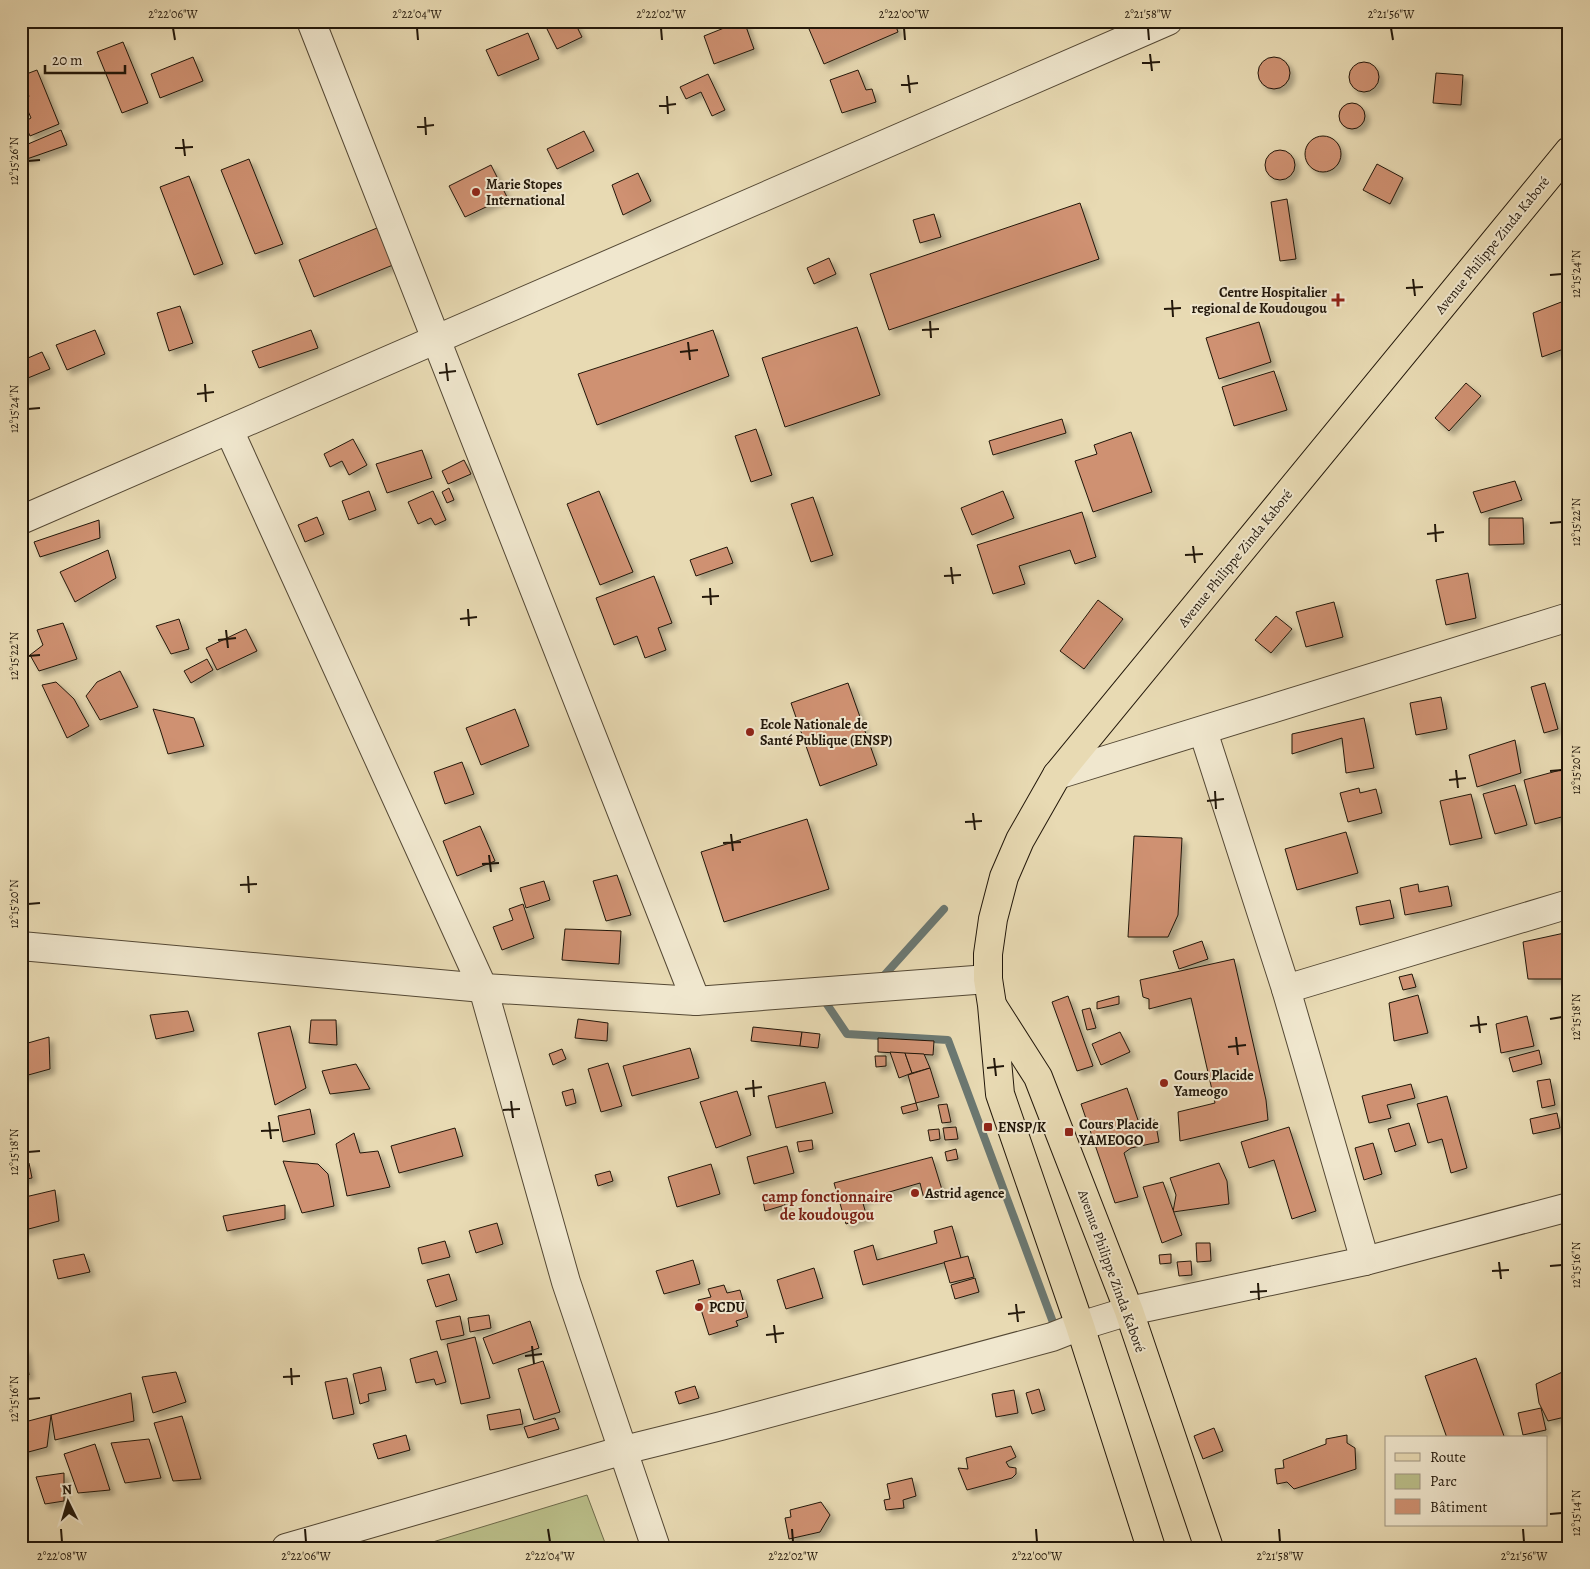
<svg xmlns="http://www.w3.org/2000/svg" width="1590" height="1569" font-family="Alegreya,serif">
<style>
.green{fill:#babe89;stroke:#6e6a4a}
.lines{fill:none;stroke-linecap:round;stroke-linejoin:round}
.stream{stroke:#6b7872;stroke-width:8}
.building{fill:#cf9172;stroke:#22170a;filter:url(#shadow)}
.minor-casing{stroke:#544834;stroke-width:30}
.major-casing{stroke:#22170a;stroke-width:30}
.minor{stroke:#f0e7ce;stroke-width:28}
.major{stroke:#e8dab3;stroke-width:28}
.ticks{fill:none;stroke:#22170a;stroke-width:2}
.poi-dot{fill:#8f2418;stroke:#f0e7ce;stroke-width:2}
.labels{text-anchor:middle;stroke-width:4;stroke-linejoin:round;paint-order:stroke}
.poi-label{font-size:14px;font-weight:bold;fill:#22170a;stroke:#f0e7ce;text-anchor:start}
.street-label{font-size:14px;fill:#22170a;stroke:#f0e7ce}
.quarter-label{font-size:16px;font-weight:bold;fill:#7a1f14;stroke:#f0e7ce}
.neatline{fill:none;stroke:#22170a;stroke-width:2}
.ticks-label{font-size:12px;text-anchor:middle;fill:#22170a}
</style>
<defs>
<filter id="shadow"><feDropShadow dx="4.5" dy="4.5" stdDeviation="2.5" flood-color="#0004"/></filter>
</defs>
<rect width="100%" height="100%" fill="#e8dab3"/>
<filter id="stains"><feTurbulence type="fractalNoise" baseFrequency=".004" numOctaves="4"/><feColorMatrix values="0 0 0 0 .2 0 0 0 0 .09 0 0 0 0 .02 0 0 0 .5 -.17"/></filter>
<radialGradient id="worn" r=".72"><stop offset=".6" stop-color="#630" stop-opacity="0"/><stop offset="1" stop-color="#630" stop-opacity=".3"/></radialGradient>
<path class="green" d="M587,1495L607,1548H413Z"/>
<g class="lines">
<g class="stream">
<path d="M880,980L944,909"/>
<path d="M822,997L847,1034L948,1040L1054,1325"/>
</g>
</g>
<g class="building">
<path d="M558,21H574L582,37L557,49L546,27Z"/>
<path d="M727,21H744L754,49L714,64L704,36L724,28L723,23Z"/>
<path d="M828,21H894L898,32L824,64L809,29Z"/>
<path d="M528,33L539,59L498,76L486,50Z"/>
<path d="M123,42L148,103L122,113L97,52Z"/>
<circle cx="1274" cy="73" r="16"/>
<path d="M193,57L203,81L160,98L151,74Z"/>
<circle cx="1364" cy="77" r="15"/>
<path d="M37,70L59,124L30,136L24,122L31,118L25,104L29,96L24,88L21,89V76Z"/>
<path d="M858,70L866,90L872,89L876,102L842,113L830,80Z"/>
<path d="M1436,73L1463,75L1461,105L1433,103Z"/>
<path d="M708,74L725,110L712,116L701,92L686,99L680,87Z"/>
<circle cx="1352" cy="116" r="13"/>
<path d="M61,130L67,145L24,160L21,154V147Z"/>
<path d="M584,131L594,151L557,169L547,149Z"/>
<circle cx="1323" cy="154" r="18"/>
<circle cx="1280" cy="165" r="15"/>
<path d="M249,159L283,244L255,254L221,170Z"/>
<path d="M1377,164L1403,178L1390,204L1363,190Z"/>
<path d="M491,165L507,197L465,217L449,186Z"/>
<path d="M638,173L651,201L623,215L612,185Z"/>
<path d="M189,176L223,264L194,275L160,187Z"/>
<path d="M1287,199L1296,259L1280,261L1271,202Z"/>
<path d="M1080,203L1099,259L889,330L870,274Z"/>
<path d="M934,214L941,237L920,243L913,220Z"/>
<path d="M377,228L393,265L314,297L299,260Z"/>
<path d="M829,258L836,274L814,284L807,268Z"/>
<path d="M1569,299V347L1542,357L1533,313Z"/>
<path d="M180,306L193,343L169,351L157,313Z"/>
<path d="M1259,322L1271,362L1219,379L1206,338Z"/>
<path d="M857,327L880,395L785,427L762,358Z"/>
<path d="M95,330L105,354L67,370L56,345Z"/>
<path d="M311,330L318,348L259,368L252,351Z"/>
<path d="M713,330L729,376L597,425L578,374Z"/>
<path d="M42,352L50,369L23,380L21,376V361Z"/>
<path d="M1274,371L1287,410L1234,426L1222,387Z"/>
<path d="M1466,383L1481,396L1449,431L1435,418Z"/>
<path d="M1062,419L1066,433L993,455L989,441Z"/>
<path d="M756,429L772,475L751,482L735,436Z"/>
<path d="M1131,432L1152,492L1093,512L1075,461L1097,454L1094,445Z"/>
<path d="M353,439L367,465L349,475L342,461L330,467L324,454Z"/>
<path d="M422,450L432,478L387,493L376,464Z"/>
<path d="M464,460L471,474L448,484L442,471Z"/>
<path d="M1515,481L1522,500L1481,513L1473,492Z"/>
<path d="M449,488L454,500L447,503L442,492Z"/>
<path d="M369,491L376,510L349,520L342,501Z"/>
<path d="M433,491L446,520L435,525L431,518L418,524L408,502Z"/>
<path d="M599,491L633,572L600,585L567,504Z"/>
<path d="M1003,491L1014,518L972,535L961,508Z"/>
<path d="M813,497L833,555L811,562L791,504Z"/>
<path d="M1082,512L1096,557L1075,564L1070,550L1019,566L1025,584L993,594L977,545Z"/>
<path d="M317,517L324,534L305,542L298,525Z"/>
<path d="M1489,518H1523L1524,544L1489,545Z"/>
<path d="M99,520L100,538L40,557L34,542Z"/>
<path d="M727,547L733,563L696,576L690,560Z"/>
<path d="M108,550L116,578L75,602L60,572Z"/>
<path d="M1468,573L1476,618L1446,625L1436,580Z"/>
<path d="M654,576L672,623L658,628L666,650L645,658L637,636L614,645L596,598Z"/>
<path d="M1098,600L1123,619L1084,669L1060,651Z"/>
<path d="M1334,602L1343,637L1306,647L1296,612Z"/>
<path d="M1276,616L1292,629L1271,653L1255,640Z"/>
<path d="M179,619L189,649L171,654L156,626Z"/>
<path d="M63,623L77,659L39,671L30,655L43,645L37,630Z"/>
<path d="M246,629L257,651L217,670L206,648Z"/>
<path d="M207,659L213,670L191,683L184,671Z"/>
<path d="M120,671L138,707L100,720L86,696L97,682Z"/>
<path d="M56,682L74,699L89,726L67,738L42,685Z"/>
<path d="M848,683L877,765L820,786L791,703Z"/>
<path d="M1545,683L1558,729L1544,733L1531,687Z"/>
<path d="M1441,697L1447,729L1416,735L1410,703Z"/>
<path d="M153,709L194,718L204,746L168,754L160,729Z"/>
<path d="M515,709L529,746L481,765L466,728Z"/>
<path d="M1364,718L1374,768L1346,773L1342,738L1292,754V734Z"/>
<path d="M1515,740L1521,773L1477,787L1469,755Z"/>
<path d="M462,762L474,794L445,804L434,772Z"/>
<path d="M1564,769L1569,788V815L1535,824L1524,780Z"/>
<path d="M1515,785L1527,825L1495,834L1483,794Z"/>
<path d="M1359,788L1360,793L1376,789L1382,813L1348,822L1340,793Z"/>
<path d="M1471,794L1482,838L1450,845L1440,801Z"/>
<path d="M807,819L829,889L724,922L701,852Z"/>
<path d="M480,826L495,861L457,876L443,841Z"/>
<path d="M1346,832L1358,873L1297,890L1285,849Z"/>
<path d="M1134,836L1182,838L1178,915L1168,937H1128Z"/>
<path d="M617,875L631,915L606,921L593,881Z"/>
<path d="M544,881L550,900L526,908L520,888Z"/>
<path d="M1418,884L1419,892L1448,886L1452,906L1405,915L1400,888Z"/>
<path d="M1390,900L1394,918L1360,925L1356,907Z"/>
<path d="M523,904L534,938L502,950L493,927L513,920L509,909Z"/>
<path d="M565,929L621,931L619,964L562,960Z"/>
<path d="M1569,932V979H1528L1523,942Z"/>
<path d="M1202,941L1208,959L1179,969L1173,951Z"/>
<path d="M1234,959L1266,1100L1268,1120L1180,1141L1178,1112L1215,1103L1191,998L1149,1009V999L1143,997L1140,980Z"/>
<path d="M1412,974L1416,987L1403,990L1399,977Z"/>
<path d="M1418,995L1428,1033L1394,1041L1389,1003Z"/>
<path d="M1068,996L1093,1066L1077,1071L1052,1002Z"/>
<path d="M1119,996V1004L1097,1009V1002Z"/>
<path d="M1090,1008L1096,1028L1087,1030L1082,1010Z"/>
<path d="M188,1011L194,1031L156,1039L150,1015Z"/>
<path d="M1527,1016L1534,1046L1501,1053L1496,1024Z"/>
<path d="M578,1019L608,1023L607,1041L575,1038Z"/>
<path d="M311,1020H336L337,1045L309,1043Z"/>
<path d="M290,1026L306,1088L275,1105L258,1033Z"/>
<path d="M753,1027L802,1032L800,1046L751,1041Z"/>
<path d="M802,1032L820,1034L818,1048L800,1046Z"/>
<path d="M1120,1032L1130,1052L1101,1065L1092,1044Z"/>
<path d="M49,1037L50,1069L21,1077V1045Z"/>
<path d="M878,1038L934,1041L933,1055L878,1052Z"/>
<path d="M1569,1047V1072L1562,1049Z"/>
<path d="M690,1048L699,1078L632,1096L623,1066Z"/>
<path d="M562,1049L566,1059L553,1065L549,1054Z"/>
<path d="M1539,1050L1542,1064L1513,1072L1509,1058Z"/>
<path d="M890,1052L905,1053L912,1073L899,1078Z"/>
<path d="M905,1053L924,1054L930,1068L912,1073Z"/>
<path d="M875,1056H886V1066L876,1067Z"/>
<path d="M608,1063L622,1106L601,1112L588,1069Z"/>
<path d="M356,1064L370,1089L330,1094L322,1071Z"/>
<path d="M930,1068L939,1097L916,1103L908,1075Z"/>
<path d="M1550,1079L1555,1105L1542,1108L1537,1081Z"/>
<path d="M825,1082L833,1113L776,1128L768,1096Z"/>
<path d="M1411,1084L1415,1098L1387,1105L1391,1118L1369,1123L1362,1096Z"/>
<path d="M1127,1088L1139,1123L1155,1120L1159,1142L1131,1148L1124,1153L1138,1197L1115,1203L1081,1104Z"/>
<path d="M573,1089L576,1103L566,1106L562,1092Z"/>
<path d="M737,1091L751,1135L716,1148L700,1102Z"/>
<path d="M1447,1096L1467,1168L1451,1173L1442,1139L1428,1143L1417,1104Z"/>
<path d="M916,1103L918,1110L903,1114L901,1107Z"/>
<path d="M947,1104L951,1122L942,1123L938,1105Z"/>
<path d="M310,1109L315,1134L283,1142L278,1116Z"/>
<path d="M1557,1113L1560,1128L1533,1134L1530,1119Z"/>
<path d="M1409,1123L1416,1145L1395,1152L1388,1129Z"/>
<path d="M956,1127L958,1139L945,1140L943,1128Z"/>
<path d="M1289,1127L1316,1211L1292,1219L1274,1160L1249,1168L1241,1142Z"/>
<path d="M455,1128L463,1156L399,1173L391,1146Z"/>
<path d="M939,1129L940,1139L930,1141L928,1130Z"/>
<path d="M354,1133L360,1153L378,1151L390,1187L347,1196L336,1144Z"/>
<path d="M812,1140L813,1149L799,1152L797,1142Z"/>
<path d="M1373,1143L1382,1174L1364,1180L1355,1148Z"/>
<path d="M787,1146L794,1173L754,1184L747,1157Z"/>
<path d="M956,1149L958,1159L947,1161L945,1152Z"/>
<path d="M932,1157L943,1193L924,1199L920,1183L862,1200L867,1217L846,1224L834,1183Z"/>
<path d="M283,1161L318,1164L328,1174L334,1206L302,1213Z"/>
<path d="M29,1163L32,1178L21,1180V1165Z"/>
<path d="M1219,1163L1227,1181L1229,1204L1173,1212L1176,1195L1170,1178Z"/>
<path d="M711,1164L720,1194L677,1207L668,1177Z"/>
<path d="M610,1171L613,1181L598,1186L595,1175Z"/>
<path d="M1163,1182L1182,1235L1162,1243L1143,1187Z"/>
<path d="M55,1190L59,1221L21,1231V1198Z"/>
<path d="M782,1195L785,1205L765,1211L763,1201Z"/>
<path d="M285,1205V1219L227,1231L223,1216Z"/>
<path d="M497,1223L503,1244L476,1253L469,1231Z"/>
<path d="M952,1226L961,1258L863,1285L854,1251L873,1245L877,1260L937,1243L934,1231Z"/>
<path d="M445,1241L450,1257L422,1264L418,1248Z"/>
<path d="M1196,1243H1210L1211,1261L1197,1262Z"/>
<path d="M84,1254L90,1272L58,1279L53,1260Z"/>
<path d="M1171,1254V1263L1160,1264L1159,1255Z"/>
<path d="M968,1256L974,1277L950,1283L944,1262Z"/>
<path d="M693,1260L700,1284L664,1294L656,1271Z"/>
<path d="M1191,1261L1192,1275L1179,1276L1177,1262Z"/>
<path d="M814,1268L823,1298L786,1309L777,1280Z"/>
<path d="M449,1274L457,1300L436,1307L427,1280Z"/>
<path d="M975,1278L979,1292L955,1299L951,1285Z"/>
<path d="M724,1285L727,1293L740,1290L748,1317L736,1321L738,1326L709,1335L698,1300L711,1297L708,1289Z"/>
<path d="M489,1315L491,1328L470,1332L468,1318Z"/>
<path d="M460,1316L464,1335L441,1340L436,1321Z"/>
<path d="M530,1321L539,1348L493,1364L483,1338Z"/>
<path d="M475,1337L490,1398L461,1404L447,1344Z"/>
<path d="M21,1349H25L29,1375L21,1377Z"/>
<path d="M437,1351L446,1382L436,1385L434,1379L416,1383L410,1359Z"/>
<path d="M1476,1358L1504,1436L1500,1438H1447L1425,1376Z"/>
<path d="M543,1361L560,1412L534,1420L518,1369Z"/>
<path d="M381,1367L386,1390L368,1394L369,1401L360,1404L353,1374Z"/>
<path d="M1569,1369V1416L1548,1421L1539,1403L1536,1384Z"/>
<path d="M176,1372L186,1402L153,1413L142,1377Z"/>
<path d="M347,1378L354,1414L333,1419L325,1382Z"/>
<path d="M695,1386L699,1398L679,1404L675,1392Z"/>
<path d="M1039,1389L1045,1410L1032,1414L1026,1393Z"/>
<path d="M1014,1390L1018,1413L996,1417L992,1394Z"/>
<path d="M131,1393L134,1421L55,1440L51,1415Z"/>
<path d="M1541,1408L1546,1430L1523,1435L1518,1413Z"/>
<path d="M520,1409L523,1424L490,1430L487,1415Z"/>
<path d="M51,1415L47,1447L21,1454V1423Z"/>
<path d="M182,1416L201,1479L173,1481L154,1423Z"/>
<path d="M555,1418L559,1429L528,1438L524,1427Z"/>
<path d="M1214,1428L1223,1451L1203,1459L1194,1436Z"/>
<path d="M406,1435L410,1450L378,1459L373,1444Z"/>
<path d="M1347,1435V1443L1355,1448L1356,1469L1294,1489L1287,1482L1277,1484L1275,1469L1284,1468L1283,1460L1326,1444V1439Z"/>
<path d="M149,1439L161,1478L125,1483L111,1443Z"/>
<path d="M95,1444L110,1490L78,1493L64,1454Z"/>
<path d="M1011,1446L1016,1457L1006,1462L1009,1467L1016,1468V1474L1012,1478L967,1490L958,1468L968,1469L966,1458Z"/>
<path d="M1569,1448V1475L1562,1450Z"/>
<path d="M64,1473V1501L45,1504L36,1477Z"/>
<path d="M912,1478L916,1496L903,1500L904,1508L886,1510L884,1500L890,1499L887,1484Z"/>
<path d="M821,1502L830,1515L820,1532L789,1539L785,1518L791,1517L790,1510Z"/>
<path d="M973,1544L974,1548H956Z"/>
</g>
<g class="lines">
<defs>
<g id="minor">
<path d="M311,21L696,1001"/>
<path d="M229,430L483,988L566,1282L656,1548"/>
<path d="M21,520L1168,21"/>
<path d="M1203,731L1286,989L1365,1261"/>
<path d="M1057,775L1569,617"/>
<path d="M21,946L483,988L696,1001L988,979"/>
<path d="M1286,989L1569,904"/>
<path d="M286,1548L624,1450L721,1426L1052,1337L1080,1326L1129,1311L1365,1261L1569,1207"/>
</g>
<g id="major">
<path d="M994,1008L1038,1077L1129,1311L1209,1548"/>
<path d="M1151,1548L1080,1326L1000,1094L992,1005L988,979V954L993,919L1004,877L1020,840L1057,775L1569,151"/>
</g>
</defs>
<use href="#minor" class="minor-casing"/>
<use href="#major" class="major-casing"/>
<use href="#minor" class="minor"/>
<use href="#major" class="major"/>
</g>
<path class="ticks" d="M173,28L175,40M417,28L418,40M661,28L662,40M904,28L905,40M1148,28L1149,40M1391,28L1393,40M1150,54L1152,71M1142,63L1160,62M908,75L910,93M901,85L918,83M667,96L668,114M659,106L676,104M425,117L426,135M417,127L434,125M183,139L185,156M175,148L193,147M28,161L40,160M1550,275L1562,274M1413,279L1415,296M1406,288L1423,287M1172,300L1173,317M1164,309L1181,308M930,321L931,338M922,330L939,329M688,342L690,360M680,352L698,350M446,363L448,381M439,373L456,371M205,384L206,402M197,394L214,392M28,409L40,408M1550,523L1562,522M1435,524L1436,542M1427,534L1444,532M1193,546L1195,563M1185,555L1203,554M951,567L953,584M944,576L961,575M710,588L711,605M702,597L719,596M468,609L469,626M460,619L477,617M226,630L228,648M218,640L236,638M28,656L40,655M1456,770L1458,788M1550,771L1562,770M1449,780L1466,778M1215,791L1216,809M1207,801L1224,799M973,813L975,830M965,822L982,821M731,834L733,851M723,843L741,842M489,855L491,872M482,864L499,863M248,876L249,893M240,885L257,884M28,904L40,903M1478,1016L1480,1033M1550,1019L1562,1017M1470,1026L1487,1024M1236,1037L1238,1055M1228,1047L1246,1045M994,1058L996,1076M987,1068L1004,1066M753,1080L754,1097M745,1089L762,1087M511,1101L513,1118M503,1110L520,1109M269,1122L271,1139M261,1131L279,1130M28,1152L40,1151M1499,1262L1501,1279M1550,1266L1562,1265M1492,1271L1509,1270M1258,1283L1259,1300M1250,1292L1267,1291M1016,1304L1018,1322M1008,1314L1025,1312M774,1325L776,1343M766,1335L784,1333M532,1346L534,1364M525,1356L542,1354M291,1368L292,1385M283,1377L300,1376M28,1399L40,1398M1550,1514L1562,1513M61,1529L62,1542M305,1529L306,1542M548,1529L550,1542M792,1529L793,1542M1036,1529L1037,1542M1279,1529L1280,1542M1523,1529L1524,1542"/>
<g class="poi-dot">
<circle cx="476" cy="192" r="5"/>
<path d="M1335.5 292.5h5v5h5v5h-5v5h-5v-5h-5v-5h5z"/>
<circle cx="750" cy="732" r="5"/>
<circle cx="1164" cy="1083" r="5"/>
<rect x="983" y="1122" width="10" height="10" rx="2.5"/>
<rect x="1064" y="1127" width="10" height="10" rx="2.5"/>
<circle cx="915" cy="1193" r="5"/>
<circle cx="699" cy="1307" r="5"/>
</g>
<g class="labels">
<g class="poi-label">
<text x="486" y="189">Marie Stopes<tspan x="486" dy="16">International</tspan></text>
<text x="1327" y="297" text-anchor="end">Centre Hospitalier<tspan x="1327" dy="16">regional de Koudougou</tspan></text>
<text x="760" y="729">Ecole Nationale de<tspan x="760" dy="16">Santé Publique (ENSP)</tspan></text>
<text x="1174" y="1080">Cours Placide<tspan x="1174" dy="16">Yameogo</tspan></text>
<text x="1079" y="1129">Cours Placide<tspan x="1079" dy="16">YAMEOGO</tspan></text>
<text x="998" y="1132">ENSP/K</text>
<text x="925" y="1198">Astrid agence</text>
<text x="709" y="1312">PCDU</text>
</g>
<g class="street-label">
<text transform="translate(1492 245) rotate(-51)" y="5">Avenue Philippe Zinda Kaboré</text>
<text transform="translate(1235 558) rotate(-51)" y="5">Avenue Philippe Zinda Kaboré</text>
<text transform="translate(1112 1271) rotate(70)" y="5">Avenue Philippe Zinda Kaboré</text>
</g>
<g class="quarter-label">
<text x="827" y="1202">camp fonctionnaire<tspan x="827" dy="18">de koudougou</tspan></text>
</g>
</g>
<rect width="1590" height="1569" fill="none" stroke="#e8dab3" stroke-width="55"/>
<rect x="1385" y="1436" width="162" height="90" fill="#f0e7ce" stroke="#9e9480"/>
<rect x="1395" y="1453" width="25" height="8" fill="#e8dab3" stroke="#9e9480"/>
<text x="1430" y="1462" font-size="15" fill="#22170a">Route</text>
<rect x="1395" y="1474" width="25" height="15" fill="#babe89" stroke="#9e9480"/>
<text x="1430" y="1486" font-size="15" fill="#22170a">Parc</text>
<rect x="1395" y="1499" width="25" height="15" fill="#cf9172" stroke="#9e9480"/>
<text x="1430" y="1512" font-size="15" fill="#22170a">Bâtiment</text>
<g transform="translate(68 1502) rotate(355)" stroke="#f0e7ce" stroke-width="4" paint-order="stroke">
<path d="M0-4L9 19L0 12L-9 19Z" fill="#22170a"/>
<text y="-8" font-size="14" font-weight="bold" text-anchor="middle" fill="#22170a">N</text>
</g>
<path d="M45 65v8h80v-8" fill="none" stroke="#22170a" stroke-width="2.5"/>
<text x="52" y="65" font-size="15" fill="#22170a" stroke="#f0e7ce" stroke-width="4" paint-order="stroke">20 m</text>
<rect x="28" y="28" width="1534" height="1514" class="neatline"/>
<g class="ticks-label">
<text x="173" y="18">2°22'06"W</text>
<text x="417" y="18">2°22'04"W</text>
<text x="661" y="18">2°22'02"W</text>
<text x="904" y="18">2°22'00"W</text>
<text x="1148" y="18">2°21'58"W</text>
<text x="1391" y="18">2°21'56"W</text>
<text transform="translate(14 161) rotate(-90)" y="4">12°15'26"N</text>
<text transform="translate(1576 274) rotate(-90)" y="4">12°15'24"N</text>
<text transform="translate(14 409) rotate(-90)" y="4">12°15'24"N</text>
<text transform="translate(1576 522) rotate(-90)" y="4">12°15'22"N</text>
<text transform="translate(14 656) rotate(-90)" y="4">12°15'22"N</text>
<text transform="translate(1576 770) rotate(-90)" y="4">12°15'20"N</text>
<text transform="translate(14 904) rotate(-90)" y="4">12°15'20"N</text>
<text transform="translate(1576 1017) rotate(-90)" y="4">12°15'18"N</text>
<text transform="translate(14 1152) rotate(-90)" y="4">12°15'18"N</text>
<text transform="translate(1576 1265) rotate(-90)" y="4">12°15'16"N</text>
<text transform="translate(14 1399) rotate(-90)" y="4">12°15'16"N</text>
<text transform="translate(1576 1513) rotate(-90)" y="4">12°15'14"N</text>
<text x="62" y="1560">2°22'08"W</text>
<text x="306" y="1560">2°22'06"W</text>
<text x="550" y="1560">2°22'04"W</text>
<text x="793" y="1560">2°22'02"W</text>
<text x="1037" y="1560">2°22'00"W</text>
<text x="1280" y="1560">2°21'58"W</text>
<text x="1524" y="1560">2°21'56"W</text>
</g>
<rect width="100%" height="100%" filter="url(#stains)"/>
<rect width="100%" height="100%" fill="url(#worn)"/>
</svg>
